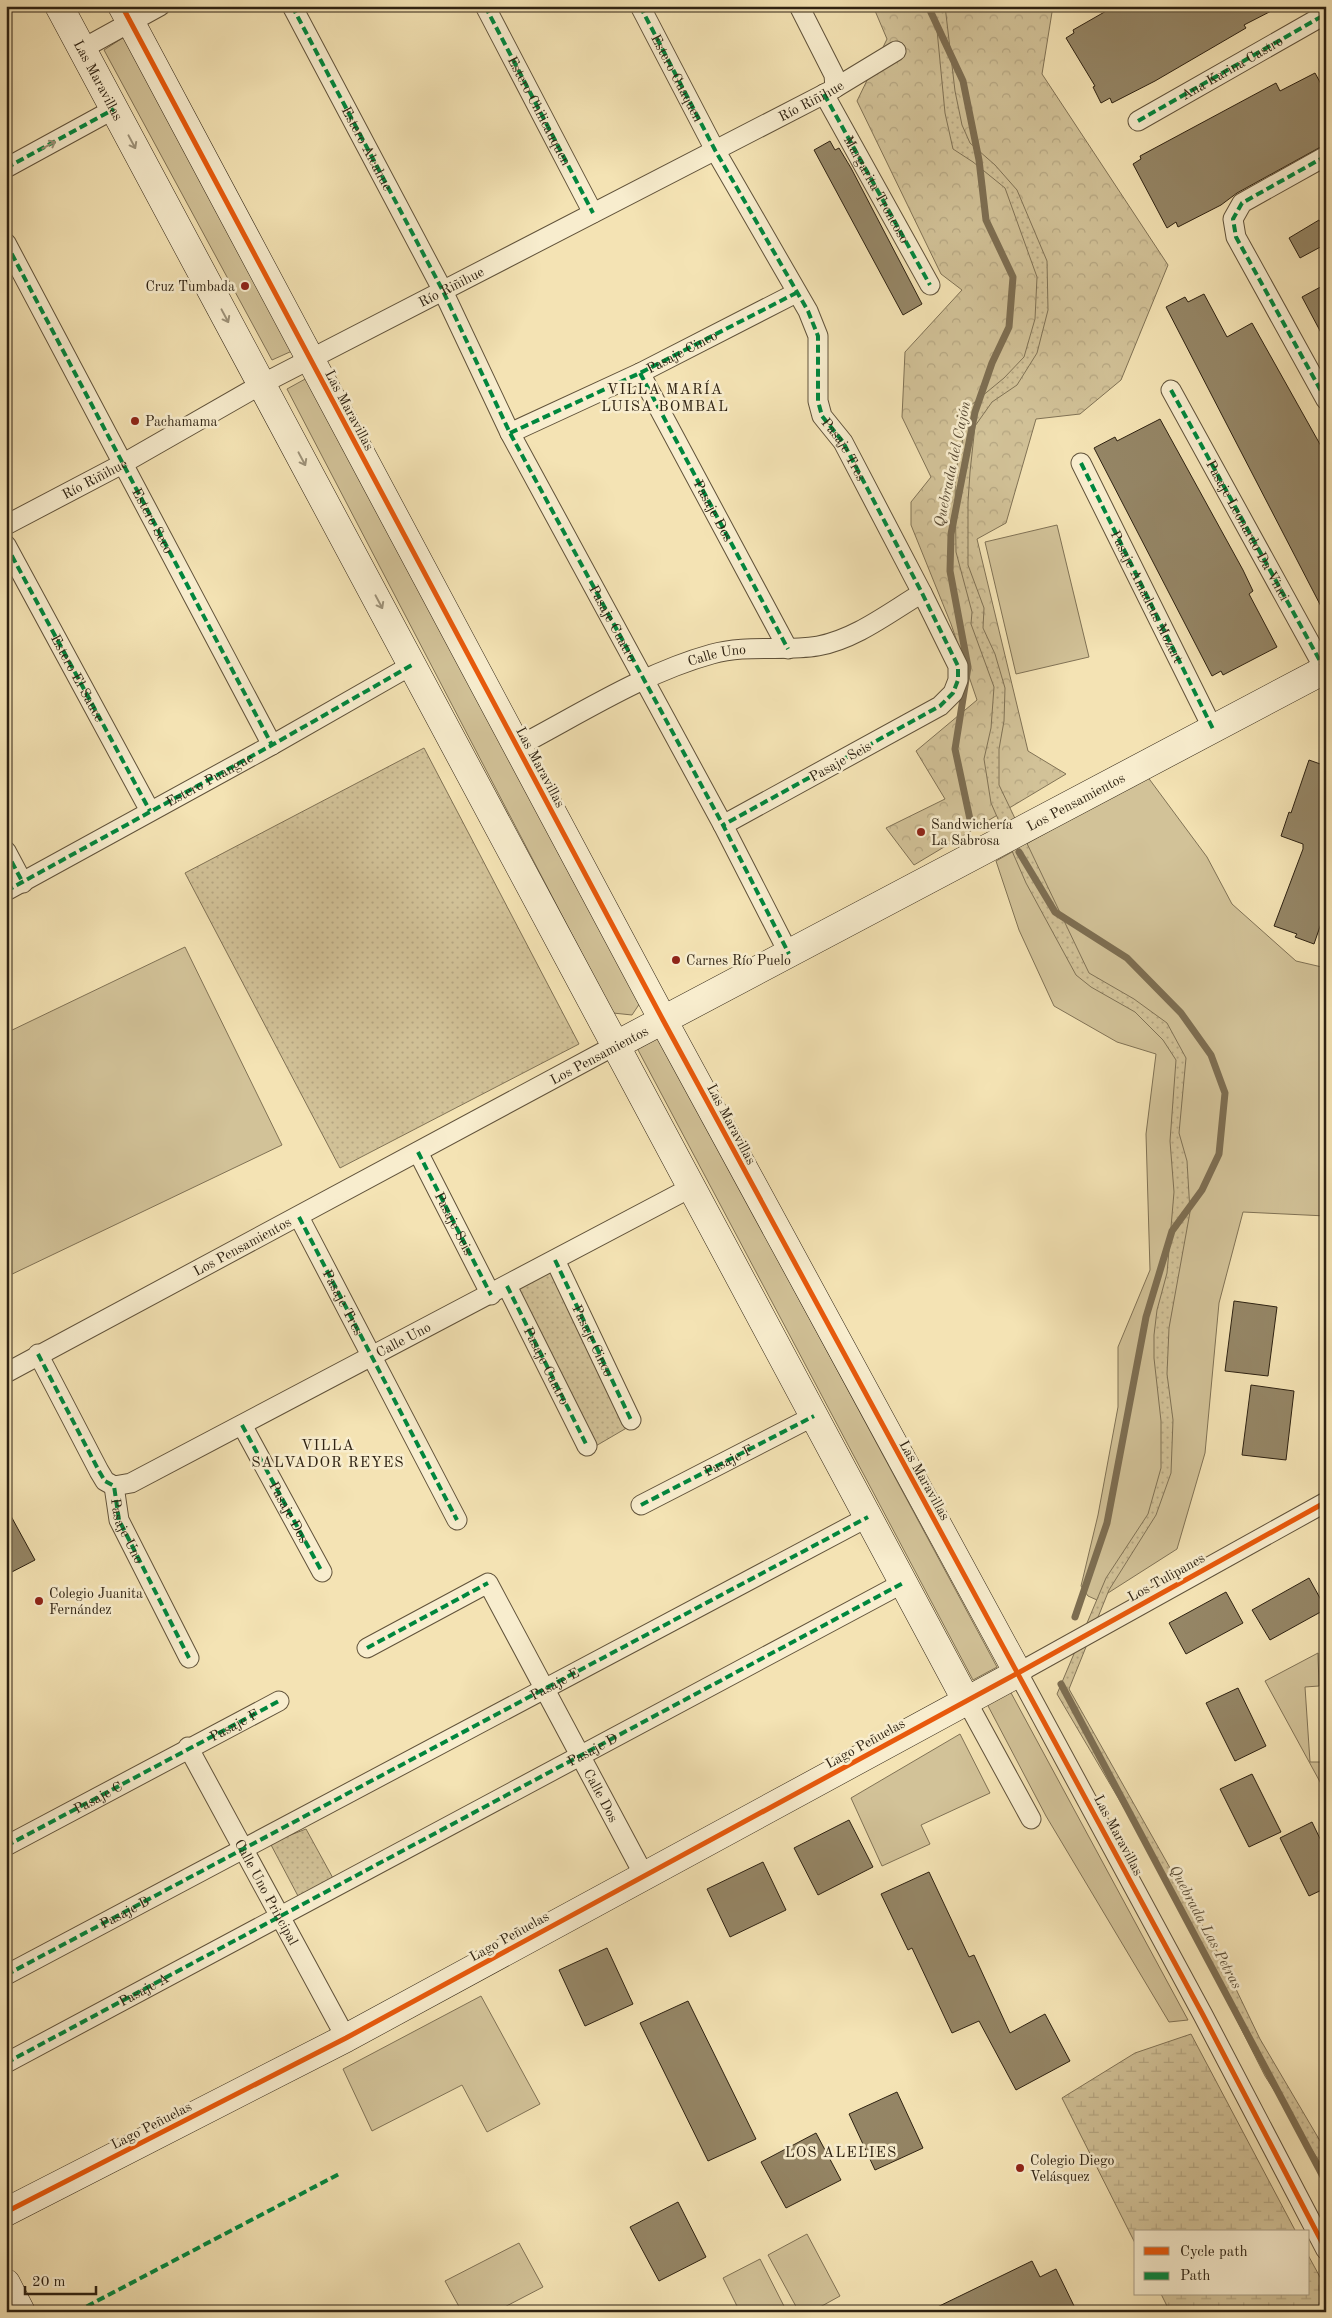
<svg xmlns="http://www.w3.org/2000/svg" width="1332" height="2318" font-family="'Old Standard TT',serif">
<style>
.grass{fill:#d2c298;stroke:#807255}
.forest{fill:url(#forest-crowns);stroke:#807255}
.wetland{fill:url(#wetland-marsh);stroke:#807255}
.park{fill:url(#park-dots);stroke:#807255}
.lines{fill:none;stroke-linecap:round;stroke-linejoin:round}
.stream{stroke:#7d6e52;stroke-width:7}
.building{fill:#958666;stroke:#2e2212}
.street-casing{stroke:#60523a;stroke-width:21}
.secondary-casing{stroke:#2e2212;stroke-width:29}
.street{stroke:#f8edce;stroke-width:19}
.secondary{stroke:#f8edce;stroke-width:28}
.quiet{stroke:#00873e;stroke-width:4;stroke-dasharray:8 4;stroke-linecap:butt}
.cycleway-casing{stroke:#f8edce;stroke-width:8}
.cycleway{stroke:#e8590c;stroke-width:5}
.oneway{stroke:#9d9279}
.poi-dot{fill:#8f2418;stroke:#f8edce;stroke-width:2}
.labels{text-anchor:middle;stroke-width:5;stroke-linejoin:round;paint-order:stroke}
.street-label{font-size:14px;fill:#2e2212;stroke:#f8edce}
.poi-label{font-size:14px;fill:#2e2212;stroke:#f8edce;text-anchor:start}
.neighbourhood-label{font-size:15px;letter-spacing:1px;fill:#2e2212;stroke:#f8edce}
.water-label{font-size:15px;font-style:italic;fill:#5c4e37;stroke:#f8edce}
</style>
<defs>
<pattern id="forest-crowns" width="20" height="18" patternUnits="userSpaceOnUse" patternTransform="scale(1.25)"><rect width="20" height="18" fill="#d2c298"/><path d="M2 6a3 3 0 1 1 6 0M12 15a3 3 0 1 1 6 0" fill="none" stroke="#b5a682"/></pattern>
<pattern id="wetland-marsh" width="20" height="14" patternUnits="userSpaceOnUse" patternTransform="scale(1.25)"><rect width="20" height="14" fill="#d2c298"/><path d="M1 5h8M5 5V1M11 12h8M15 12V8" fill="none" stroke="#b5a682"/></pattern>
<pattern id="park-dots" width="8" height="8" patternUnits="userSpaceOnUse" patternTransform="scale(1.25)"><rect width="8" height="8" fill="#d2c298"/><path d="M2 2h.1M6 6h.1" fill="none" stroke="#b5a682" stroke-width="1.8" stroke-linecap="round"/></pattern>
</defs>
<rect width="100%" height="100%" fill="#f4e3b4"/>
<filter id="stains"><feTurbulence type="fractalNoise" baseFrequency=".004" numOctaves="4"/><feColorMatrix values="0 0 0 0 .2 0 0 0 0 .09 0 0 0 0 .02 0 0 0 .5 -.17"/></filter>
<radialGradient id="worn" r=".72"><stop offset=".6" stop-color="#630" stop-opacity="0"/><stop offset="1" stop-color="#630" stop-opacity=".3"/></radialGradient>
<g class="grass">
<path d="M124,37L292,351L272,360L104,50Z"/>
<path d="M307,378L640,1003L632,1015L613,1013L287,389Z"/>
<path d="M1057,525L1089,657L1016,674L985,542Z"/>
<path d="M1147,776L1207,857L1232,904L1296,961L1326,968V1216L1243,1212L1219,1303L1205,1453L1177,1549L1097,1600L1088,1596L1081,1586L1098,1515L1118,1407V1347L1150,1270L1146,1134L1156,1054L1117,1042L1054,1006L1019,930L996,861Z"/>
<path d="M185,947L282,1145L6,1277V1033Z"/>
<path d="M658,1037L997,1667L973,1680L637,1048Z"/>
<path d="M1318,1653L1319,1686L1305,1687L1310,1762H1323L1325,1791L1265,1681Z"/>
<path d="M1010,1691L1188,2020L1169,2022L1046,1816L987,1704Z"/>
<path d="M960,1734L990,1793L921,1825L930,1844L882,1866L851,1798Z"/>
<path d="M481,1996L540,2104L487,2132L462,2085L372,2131L343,2069Z"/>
<path d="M807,2234L840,2296L811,2312H799L768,2255Z"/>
<path d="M519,2243L543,2287L495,2312H462L445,2281Z"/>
<path d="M760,2259L787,2312H740L723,2278Z"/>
</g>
<path class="forest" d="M873,6H1053L1042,74L1168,265L1121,380L1080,414L1036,419L1006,523L977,539L1028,751L1066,774L914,865L886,828L945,799L916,751L977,700L951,624L911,525V502L931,477L902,417L905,352L962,290L941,274L857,101L887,39Z"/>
<g class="wetland">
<path d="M1191,2034L1296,2232H1136V2245L1062,2098L1135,2053Z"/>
<path d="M1308,2255L1326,2288V2312H1170L1161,2294H1308Z"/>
</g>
<g class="park">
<path d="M930,6H945L955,91L962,125L970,143L995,165L1017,190L1047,261L1048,310L1037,353L1017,385L992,402L975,426L970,472L968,502V565L984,608L983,628L995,654L1005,688L1004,721L999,749V785L1089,973L1134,999L1167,1023L1186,1058L1179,1133L1187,1161L1190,1212L1169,1328L1167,1374L1173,1420L1171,1473L1156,1515L1109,1590L1069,1689L1222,1960L1260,2039L1326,2151V2172L1265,2076L1163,1874L1057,1694L1106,1578L1148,1514L1161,1468V1421L1154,1358V1335L1157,1310L1167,1273L1170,1239L1174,1192L1170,1141L1176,1060L1163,1040L1135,1012L1091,987L1076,975L1026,883L991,803L984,759L991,728L994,687L971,624L972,612L956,552L955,475L970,406L1004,378L1024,357L1035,319L1037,277L1005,188L973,162L953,149L945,113L937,30Z"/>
<path d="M424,748L579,1044L340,1168L185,873Z"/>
<path d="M552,1266L630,1426L594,1447L512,1288Z"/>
<path d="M306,1829L334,1880L298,1896L270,1843Z"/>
</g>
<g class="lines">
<g class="stream">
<path d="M928,6L963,81L979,160L986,220L1013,277L1009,327L992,363L975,412L951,534L950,571L968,667L955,749L971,824"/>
<path d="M1019,852L1055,912L1127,958L1181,1013L1211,1055L1225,1093L1219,1154L1202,1190L1172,1231L1146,1317L1107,1523L1075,1617"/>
<path d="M1061,1684L1326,2182"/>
</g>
</g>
<g class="building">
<path d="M1115,6H1281L1244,25L1246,28L1155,81L1112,103L1110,98L1101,103L1093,87L1095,86L1066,38L1074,33L1073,30Z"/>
<path d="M1315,73L1326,93V144L1237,193L1221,205L1178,227L1176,222L1167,228L1133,164L1141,159L1140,156L1276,83L1280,91Z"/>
<path d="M830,141L835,150L839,148L851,168L922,304L903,315L814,150Z"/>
<path d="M1319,220L1326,231V244L1300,258L1289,238Z"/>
<path d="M1326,284V342L1302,297Z"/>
<path d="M1204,294L1227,337L1252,323L1326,455V616L1166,307L1185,297L1188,302Z"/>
<path d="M1160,419L1243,570L1253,591L1249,594L1277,647L1223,675L1221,671L1212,676L1094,448L1115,437L1117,441Z"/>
<path d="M1309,760L1326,766V909L1314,944L1295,937L1297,934L1274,926L1303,849V844L1281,836L1289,812L1291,813Z"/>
<path d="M1234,1301L1277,1307L1268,1376L1225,1371Z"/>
<path d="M1251,1385L1294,1391L1286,1460L1242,1455Z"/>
<path d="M6,1507L35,1560L6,1575Z"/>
<path d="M1309,1578L1326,1609L1270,1640L1252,1610Z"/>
<path d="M1226,1592L1243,1623L1186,1654L1169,1623Z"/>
<path d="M1238,1688L1266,1746L1235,1761L1206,1703Z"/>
<path d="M1252,1774L1281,1832L1249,1847L1220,1789Z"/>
<path d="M849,1820L873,1867L818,1895L794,1848Z"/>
<path d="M1312,1822L1326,1851V1888L1309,1896L1280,1838Z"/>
<path d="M763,1862L786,1910L730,1937L707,1889Z"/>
<path d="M929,1872L969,1957L974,1955L1010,2033L1045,2014L1070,2061L1016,2090L979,2021L952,2033L912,1948L908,1950L881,1894Z"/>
<path d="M607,1948L633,2004L585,2026L559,1970Z"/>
<path d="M688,2001L756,2139L708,2161L640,2023Z"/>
<path d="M897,2092L923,2148L875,2170L849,2114Z"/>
<path d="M816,2133L841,2180L786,2208L761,2162Z"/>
<path d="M678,2202L706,2257L659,2281L630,2227Z"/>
<path d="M1032,2261L1040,2277L1056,2269L1077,2312H927Z"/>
</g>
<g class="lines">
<defs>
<g id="street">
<path id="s1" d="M292,6L443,291L510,433L723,825L789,954"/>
<path id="s2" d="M485,6L593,213"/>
<path d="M640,6L715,150L808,311L818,336V401L822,416L843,442L922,593L958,666V680L953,693L940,706L723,825"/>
<path d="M799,6L834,75L835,88"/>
<path d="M82,49L160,6"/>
<path d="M824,94L930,285"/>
<path d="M1138,121L1326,14"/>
<path d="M1326,156L1242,203L1233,219L1236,237L1326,400"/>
<path d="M6,168L114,109"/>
<path d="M6,243L272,745"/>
<path d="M640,373L788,649"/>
<path d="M1171,390L1325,670"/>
<path id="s3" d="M510,433L640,373L796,293"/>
<path id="s4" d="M1081,463L1213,729"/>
<path id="s5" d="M6,525L124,463L262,384L830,91L896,51"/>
<path d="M6,545L150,811"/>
<path id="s6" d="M517,747C580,714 643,673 712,654C747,644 783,652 818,646C856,639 890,612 922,593"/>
<path d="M6,851L23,883"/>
<path d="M6,891L272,745L412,665"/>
<path d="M418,1152L491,1295"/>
<path id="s7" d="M299,1217L457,1520"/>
<path d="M555,1260L631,1420"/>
<path id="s8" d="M507,1286L587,1446"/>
<path d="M38,1354L99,1471L105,1481L114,1486"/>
<path id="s9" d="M6,1373L616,1045"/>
<path d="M242,1425L322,1572"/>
<path id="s10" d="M114,1486L131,1483L692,1187"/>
<path d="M114,1486L119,1520L189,1658"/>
<path d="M1326,1502L1018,1673L1203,2015L1326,2250"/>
<path d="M641,1505L814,1416"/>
<path id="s11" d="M367,1648L488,1583L644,1875"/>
<path d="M966,1700L1031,1819"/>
<path id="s12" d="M188,1747L346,2038"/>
<path d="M6,1846L279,1701"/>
<path d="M6,1975L868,1517"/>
<path id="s13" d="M6,2063L903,1583"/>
</g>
<g id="secondary">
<path id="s14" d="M59,6L966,1700"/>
<path id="s15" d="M616,1045L1326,669"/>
<path d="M6,2212L346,2038L1018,1673L663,1020L122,6"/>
<path d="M6,2283L21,2312"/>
</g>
</defs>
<use href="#street" class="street-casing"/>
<use href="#secondary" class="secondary-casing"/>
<use href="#street" class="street"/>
<use href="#secondary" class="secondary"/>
<g class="quiet">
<path d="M292,6L443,291L510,433L723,825L789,954"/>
<path d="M485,6L593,213"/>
<path id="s16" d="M640,6L715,150L808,311L818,336V401L822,416L843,442L922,593L958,666V680L953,693L940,706L723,825"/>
<path id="s17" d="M824,94L930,285"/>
<path id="s18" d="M1138,121L1326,14"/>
<path d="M1326,156L1242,203L1233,219L1236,237L1326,400"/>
<path d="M6,168L114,109"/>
<path id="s19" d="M6,243L272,745"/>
<path id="s20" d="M640,373L788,649"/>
<path id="s21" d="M1171,390L1325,670"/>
<path d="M510,433L640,373L796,293"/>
<path d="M1081,463L1213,729"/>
<path id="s22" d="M6,545L150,811"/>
<path d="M6,851L23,883"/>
<path id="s23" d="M6,891L272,745L412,665"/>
<path id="s24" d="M418,1152L491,1295"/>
<path d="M299,1217L457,1520"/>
<path id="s25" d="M555,1260L631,1420"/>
<path d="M507,1286L587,1446"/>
<path id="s26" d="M38,1354L99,1471L105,1481L114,1486L119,1520L189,1658"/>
<path id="s27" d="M242,1425L322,1572"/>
<path id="s28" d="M641,1505L814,1416"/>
<path d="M367,1648L488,1583"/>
<path id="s29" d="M6,1846L279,1701"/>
<path id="s30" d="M6,1975L868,1517"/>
<path d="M6,2063L903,1583"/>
<path d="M76,2312L339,2174"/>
</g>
<defs>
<g id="cycleway">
<path d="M122,6L663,1020L1203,2015L1326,2250"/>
<path d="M6,2212L346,2038L1018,1673L1326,1502"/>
</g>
</defs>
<use href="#cycleway" class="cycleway-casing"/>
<use href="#cycleway" class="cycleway"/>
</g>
<defs><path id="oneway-shaft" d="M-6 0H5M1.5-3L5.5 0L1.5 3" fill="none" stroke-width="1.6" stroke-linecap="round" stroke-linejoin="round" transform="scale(1.25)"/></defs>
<g class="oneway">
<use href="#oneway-shaft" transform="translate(132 142) rotate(62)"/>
<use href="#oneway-shaft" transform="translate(49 145) rotate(-29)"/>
<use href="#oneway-shaft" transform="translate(225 316) rotate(62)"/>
<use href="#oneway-shaft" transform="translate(302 459) rotate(62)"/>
<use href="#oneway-shaft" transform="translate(379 602) rotate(62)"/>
</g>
<g class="poi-dot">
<circle cx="245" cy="286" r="5"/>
<circle cx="135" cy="421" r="5"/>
<circle cx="921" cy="832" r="5"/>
<circle cx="676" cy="960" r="5"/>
<circle cx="39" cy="1601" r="5"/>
<circle cx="1020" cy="2168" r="5"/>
</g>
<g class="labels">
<g class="street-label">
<text dy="5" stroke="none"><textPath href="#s18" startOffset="108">Ana Karina Castro</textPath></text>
<text dy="5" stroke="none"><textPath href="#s16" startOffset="81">Estero Guaquen</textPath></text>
<text dy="5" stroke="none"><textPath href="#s14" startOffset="84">Las Maravillas</textPath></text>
<text dy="5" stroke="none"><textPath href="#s5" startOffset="910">Río Riñihue</textPath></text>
<text dy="5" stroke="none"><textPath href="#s2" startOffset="118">Estero Chilicauquen</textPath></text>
<text dy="5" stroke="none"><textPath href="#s1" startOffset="161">Estero Alcahue</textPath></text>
<text dy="5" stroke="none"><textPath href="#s17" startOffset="109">Margarita Troncoso</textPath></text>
<text dy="5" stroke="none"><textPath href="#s5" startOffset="505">Río Riñihue</textPath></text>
<text dy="5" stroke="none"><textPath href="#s3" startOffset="190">Pasaje Cinco</textPath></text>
<text transform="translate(350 410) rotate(62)" y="5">Las Maravillas</text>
<text dy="5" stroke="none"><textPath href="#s16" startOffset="496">Pasaje Tres</textPath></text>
<text dy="5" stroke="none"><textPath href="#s5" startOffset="100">Río Riñihue</textPath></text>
<text dy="5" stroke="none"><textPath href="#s20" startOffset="156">Pasaje Dos</textPath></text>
<text dy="5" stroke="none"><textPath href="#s19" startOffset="314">Estero Seco</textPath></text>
<text dy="5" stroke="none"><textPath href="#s21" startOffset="160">Pasaje Leonardo Da Vinci</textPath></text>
<text dy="5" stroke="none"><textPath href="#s4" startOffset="149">Pasaje Amadeus Mozart</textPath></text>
<text dy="5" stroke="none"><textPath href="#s1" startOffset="696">Pasaje Cuatro</textPath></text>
<text dy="5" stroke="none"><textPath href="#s6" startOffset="221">Calle Uno</textPath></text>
<text dy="5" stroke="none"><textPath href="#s22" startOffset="151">Estero El Sauce</textPath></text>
<text transform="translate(840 761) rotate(-29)" y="5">Pasaje Seis</text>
<text transform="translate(541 767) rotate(62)" y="5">Las Maravillas</text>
<text dy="5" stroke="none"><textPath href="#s23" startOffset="232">Estero Puangue</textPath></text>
<text dy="5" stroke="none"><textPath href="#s15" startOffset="520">Los Pensamientos</textPath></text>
<text transform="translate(599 1055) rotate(-28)" y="5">Los Pensamientos</text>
<text transform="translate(732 1124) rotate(62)" y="5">Las Maravillas</text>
<text dy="5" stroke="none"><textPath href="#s24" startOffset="80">Pasaje Seis</textPath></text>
<text dy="5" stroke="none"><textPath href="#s9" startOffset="268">Los Pensamientos</textPath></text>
<text dy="5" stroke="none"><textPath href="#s7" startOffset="96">Pasaje Tres</textPath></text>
<text dy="5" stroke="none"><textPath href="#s10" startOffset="325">Calle Uno</textPath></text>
<text dy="5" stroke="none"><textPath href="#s25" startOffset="89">Pasaje Cinco</textPath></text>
<text dy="5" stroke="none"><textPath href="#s8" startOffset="89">Pasaje Cuatro</textPath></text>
<text dy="5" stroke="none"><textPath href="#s28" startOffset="98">Pasaje F</textPath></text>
<text transform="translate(925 1480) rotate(61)" y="5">Las Maravillas</text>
<text dy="5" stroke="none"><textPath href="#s27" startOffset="99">Pasaje Dos</textPath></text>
<text dy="5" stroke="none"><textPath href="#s26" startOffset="201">Pasaje Uno</textPath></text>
<text transform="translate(1166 1577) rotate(-29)" y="5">Los Tulipanes</text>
<text dy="5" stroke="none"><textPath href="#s30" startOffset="621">Pasaje E</textPath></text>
<text dy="5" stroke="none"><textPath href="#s29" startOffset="258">Pasaje F</textPath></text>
<text transform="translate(865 1743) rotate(-29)" y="5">Lago Peñuelas</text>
<text dy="5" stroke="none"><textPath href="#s13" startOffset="665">Pasaje D</textPath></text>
<text dy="5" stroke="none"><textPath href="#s11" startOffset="378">Calle Dos</textPath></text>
<text dy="5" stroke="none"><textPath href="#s29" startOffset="104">Pasaje C</textPath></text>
<text transform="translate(1119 1835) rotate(62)" y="5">Las Maravillas</text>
<text dy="5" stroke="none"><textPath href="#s12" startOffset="165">Calle Uno Principal</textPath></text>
<text dy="5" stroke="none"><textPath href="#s30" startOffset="134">Pasaje B</textPath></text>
<text transform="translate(509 1936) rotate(-29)" y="5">Lago Peñuelas</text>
<text dy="5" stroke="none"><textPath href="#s13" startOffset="156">Pasaje A</textPath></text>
<text transform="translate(151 2125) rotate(-27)" y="5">Lago Peñuelas</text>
</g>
<g class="poi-label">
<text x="235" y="291" text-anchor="end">Cruz Tumbada</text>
<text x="145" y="426">Pachamama</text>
<text x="931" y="829">Sandwichería<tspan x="931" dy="16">La Sabrosa</tspan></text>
<text x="686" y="965">Carnes Río Puelo</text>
<text x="49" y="1598">Colegio Juanita<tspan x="49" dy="16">Fernández</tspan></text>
<text x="1030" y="2165">Colegio Diego<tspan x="1030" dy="16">Velásquez</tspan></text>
</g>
<g class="neighbourhood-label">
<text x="665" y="394">VILLA MARÍA<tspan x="665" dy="17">LUISA BOMBAL</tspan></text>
<text x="328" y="1450">VILLA<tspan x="328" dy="17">SALVADOR REYES</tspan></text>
<text x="841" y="2157">LOS ALELIES</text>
</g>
<g class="water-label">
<text transform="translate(952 464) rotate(-78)" y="5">Quebrada del Cajón</text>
<text transform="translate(1206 1927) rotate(62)" y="5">Quebrada Las Petras</text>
</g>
</g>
<rect width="1332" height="2318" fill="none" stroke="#f4e3b4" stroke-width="25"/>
<rect x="8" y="8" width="1317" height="2303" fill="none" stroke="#2e2212" stroke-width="2.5"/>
<rect x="12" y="12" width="1307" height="2293" fill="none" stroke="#2e2212"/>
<rect x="1134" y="2230" width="175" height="65" fill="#f8edce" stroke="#a79c83"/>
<rect x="1144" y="2247" width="25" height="8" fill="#e8590c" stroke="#a79c83"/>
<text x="1180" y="2256" font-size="15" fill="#2e2212">Cycle path</text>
<rect x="1144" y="2272" width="25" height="8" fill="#00873e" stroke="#a79c83"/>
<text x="1180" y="2280" font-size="15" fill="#2e2212">Path</text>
<path d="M25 2286v8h71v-8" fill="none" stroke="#2e2212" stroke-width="2.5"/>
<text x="32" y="2286" font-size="15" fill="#2e2212" stroke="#f8edce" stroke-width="4" paint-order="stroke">20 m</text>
<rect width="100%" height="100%" filter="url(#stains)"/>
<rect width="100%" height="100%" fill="url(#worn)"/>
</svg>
